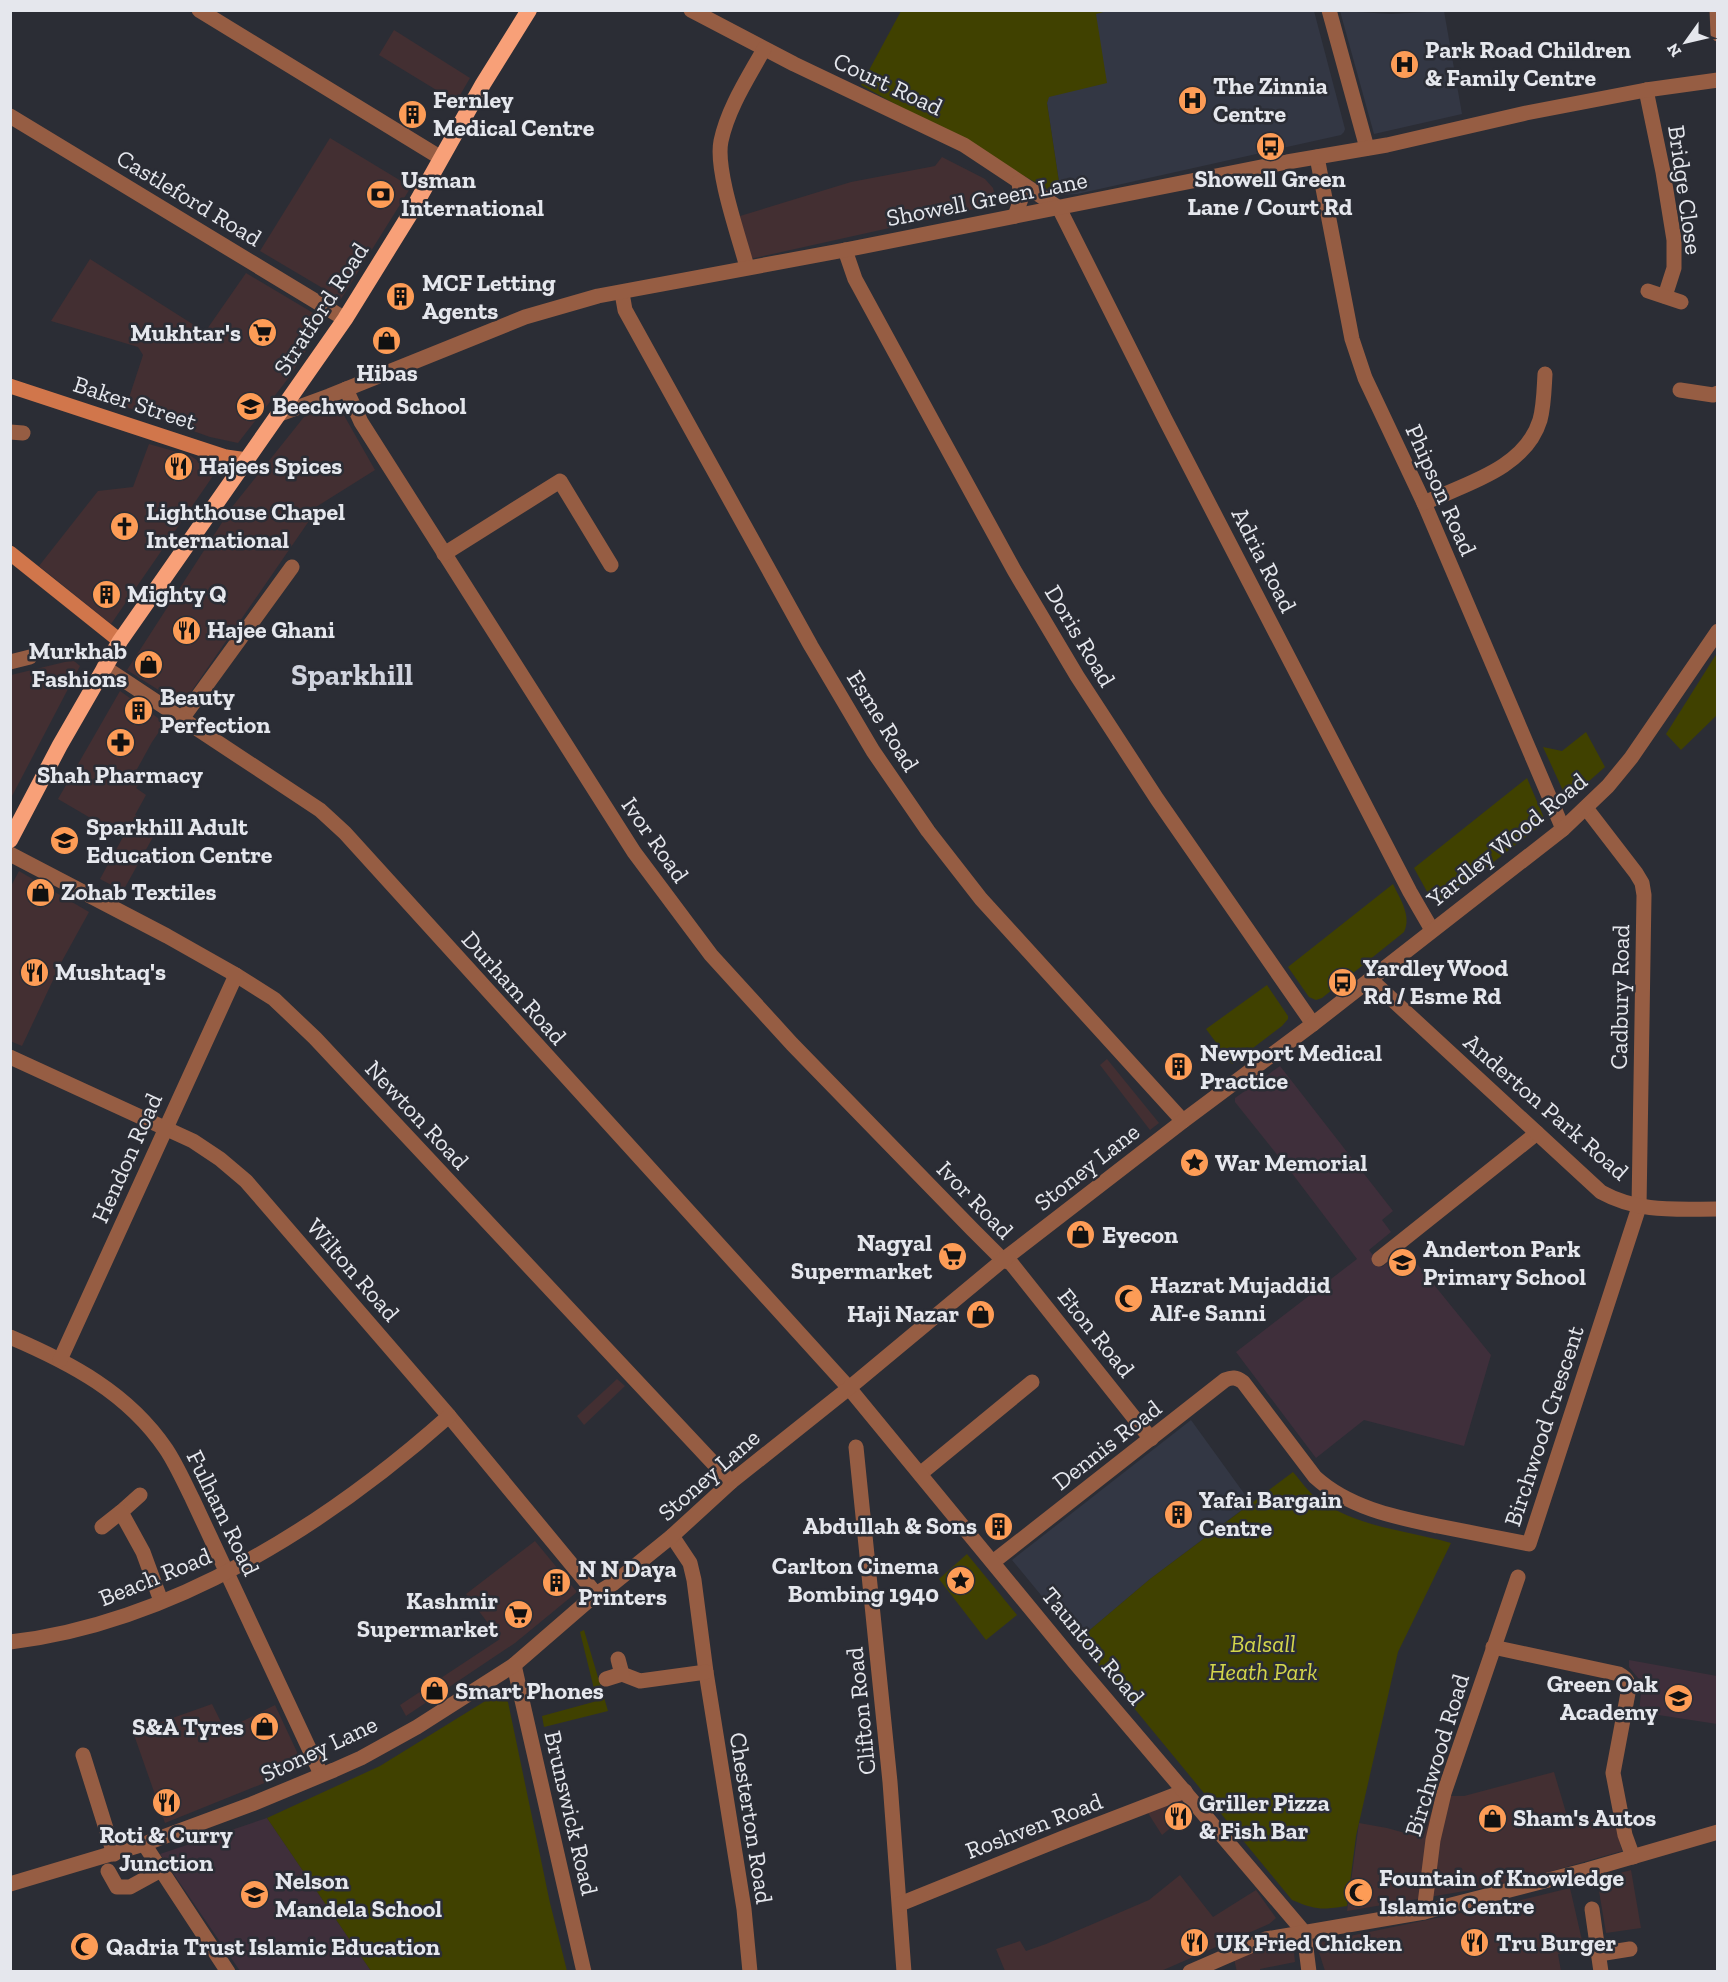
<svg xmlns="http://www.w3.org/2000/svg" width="1728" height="1982" font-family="'Zilla Slab',serif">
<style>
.commercial{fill:#432f32}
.built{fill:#333744}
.education{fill:#3f2f3b}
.green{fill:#404100}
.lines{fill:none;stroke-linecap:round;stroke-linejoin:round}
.minor{stroke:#965d43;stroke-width:15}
.tertiary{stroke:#965d43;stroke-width:15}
.secondary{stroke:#d1764b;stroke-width:15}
.trunk{stroke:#f8a078;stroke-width:16}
.labels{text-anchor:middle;stroke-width:5;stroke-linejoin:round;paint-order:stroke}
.poi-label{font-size:24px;font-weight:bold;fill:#e5e7ed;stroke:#2b2d35;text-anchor:start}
.street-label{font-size:24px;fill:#e5e7ed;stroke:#2b2d35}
.park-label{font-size:24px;font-style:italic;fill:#d4d64b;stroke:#2b2d35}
.district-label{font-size:30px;font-weight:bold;fill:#d0d3de;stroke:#2b2d35}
</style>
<rect width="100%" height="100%" fill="#2b2d35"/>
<g class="commercial">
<path d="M394,30L470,78L456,102L379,55Z"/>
<path d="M330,138L411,187L341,299L260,251Z"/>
<path d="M942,157L985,179L993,188L995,196L993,205L750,259L740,216L851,182L935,166Z"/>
<path d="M90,259L205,332L246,273L325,320L290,376L238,443L210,437L126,407L143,355L138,347L51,321Z"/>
<path d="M329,407L341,410L375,470L308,512L311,518L182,705L127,670L232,507L304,417Z"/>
<path d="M149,444L191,456L215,473L111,624L39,566L98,491L133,487Z"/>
<path d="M73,660L80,666L11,798V675Z"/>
<path d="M120,691L165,723L152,742L136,771L144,777L136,788L146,795L135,815L158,828L123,891L100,879L123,837L58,799Z"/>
<path d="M19,871L89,912L62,961L22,1046L10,1041V888Z"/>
<path d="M1107,1059L1159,1123L1150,1130L1100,1065Z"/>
<path d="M617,1379L625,1386L584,1425L577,1416Z"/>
<path d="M535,1541L577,1592L515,1643L406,1716L400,1705L500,1639L466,1594Z"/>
<path d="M212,1704L225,1730L275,1705L304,1767L165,1823L133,1732Z"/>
<path d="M1554,1772L1570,1826L1612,1814L1622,1851L1506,1884L1347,1911L1359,1823L1387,1828L1423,1838L1437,1796H1464Z"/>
<path d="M1180,1798L1191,1811L1162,1835L1148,1813Z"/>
<path d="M1631,1870L1641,1928L1606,1933L1597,1879Z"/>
<path d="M1180,1875L1213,1917L1256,1890L1276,1918L1269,1924L1161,1971H1005L996,1949L1020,1941L1026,1951L1046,1944L1149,1900Z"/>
<path d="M1570,1888L1584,1949L1558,1954L1561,1971H1325L1316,1943L1509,1903Z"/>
<path d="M1288,1940L1293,1941L1295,1962L1260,1969V1971L1237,1972L1234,1959Z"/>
</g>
<g class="built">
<path d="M1107,10L1314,11L1345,129L1344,132L1341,135L1077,194L1061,195L1047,103L1048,97L1096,13Z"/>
<path d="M1340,11L1391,14L1444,11L1462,114L1374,134Z"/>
<path d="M1191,1420L1251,1503L1150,1579L1078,1640L1012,1560Z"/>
</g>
<g class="education">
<path d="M1280,1066L1393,1211L1382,1220L1391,1232L1369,1250L1382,1267L1405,1249L1491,1355L1464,1446L1364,1420L1316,1458L1236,1352L1357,1259L1291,1172L1235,1102V1098Z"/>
<path d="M1629,1660L1717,1676V1724L1639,1712L1642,1683L1629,1667Z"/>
<path d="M267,1818L371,1971H240L160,1854Z"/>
</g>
<g class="green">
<path d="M901,11H1107L1096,14L1107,83L1049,97L1047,103L1061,195L1049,190L861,85Z"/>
<path d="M1717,653V715L1681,750L1666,734Z"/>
<path d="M1586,732L1605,767L1571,797L1565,795L1543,747L1562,751Z"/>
<path d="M1527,778L1544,818L1541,825L1446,899L1436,901L1431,899L1414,868Z"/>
<path d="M1393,884C1400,899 1412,916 1404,932L1322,998L1316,1000L1309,997L1288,967Z"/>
<path d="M1267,985L1288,1016V1019L1282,1026L1232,1064L1206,1029Z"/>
<path d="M1293,1472C1301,1481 1309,1493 1318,1499C1358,1528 1406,1530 1451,1543L1398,1652L1356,1836L1347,1906C1322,1910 1316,1910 1292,1900L1078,1640L1150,1579Z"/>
<path d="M967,1554L1017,1615L986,1640L939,1579Z"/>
<path d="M584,1630L608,1711L544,1727L542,1716L597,1701L580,1632Z"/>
<path d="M495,1695H502L508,1702L550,1903L567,1971H371L267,1818L380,1766Z"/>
</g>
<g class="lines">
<g class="minor">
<path d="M199,10L441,158"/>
<path d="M691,10L794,64L964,145L1059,208L1165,419L1410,892L1432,930"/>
<path d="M1329,10L1367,148"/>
<path d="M1717,10L1718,34"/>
<path d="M1646,90L1663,172L1674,240V268L1665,296"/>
<path d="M10,116L345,319"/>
<path d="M1317,157L1352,339L1365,378L1424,503L1563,829"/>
<path d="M1015,216L1021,199L1019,182"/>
<path d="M845,250L855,279L940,435L1014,570L1077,676L1157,799L1313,1024"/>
<path d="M747,267C739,237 715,170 721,141C728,108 748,78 764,49"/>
<path d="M1648,291L1681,302"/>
<path d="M622,293L625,310L811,646L873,751L928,831L981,899L1183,1121"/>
<path d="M346,389L361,422L634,852L711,955L792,1044L972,1229L1003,1260L1011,1263L1151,1439"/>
<path d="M1680,390L1713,395L1718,393"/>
<path d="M10,432L23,433"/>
<path d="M1424,503C1465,484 1525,469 1540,420C1544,405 1544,390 1545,374"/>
<path d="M444,554L560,481L611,565"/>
<path d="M10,662L30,657"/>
<path d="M181,720L292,567"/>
<path d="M10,854L167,936L236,975L274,999L315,1038L731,1482"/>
<path d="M10,1057L193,1141L220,1159L246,1181L449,1416L596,1594"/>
<path d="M1379,1259L1537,1133"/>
<path d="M10,1337C71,1363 128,1393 166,1449C176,1464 184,1482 192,1498L321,1774"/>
<path d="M60,1360L236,975"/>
<path d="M856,1447L890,1782L904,1972"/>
<path d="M920,1474L1032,1382"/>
<path d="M121,1512L140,1495"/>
<path d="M102,1527L121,1512L143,1552L161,1601"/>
<path d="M672,1536L690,1563L694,1580L706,1672L744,1909L750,1972"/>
<path d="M993,1562L1225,1380C1232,1377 1236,1377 1243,1382L1315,1477C1349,1508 1395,1517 1438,1526C1468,1532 1499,1538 1529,1544L1639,1207L1644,895L1642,883L1636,873L1586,808"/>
<path d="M10,1642C173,1623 329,1523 449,1416"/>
<path d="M1493,1647L1619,1674C1628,1679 1629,1683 1628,1693L1613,1773L1625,1835L1633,1857"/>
<path d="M618,1659L622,1674L640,1681L706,1672"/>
<path d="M514,1665L584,1972"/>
<path d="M606,1679L622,1674"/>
<path d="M83,1755L114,1854"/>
<path d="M144,1844L228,1972"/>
<path d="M108,1871L117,1887H130L161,1870"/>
<path d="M900,1904L1063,1838L1185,1791"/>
<path d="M1592,1909L1601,1972"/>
<path d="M1424,1912L1433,1840L1444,1793L1518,1577"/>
<path d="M1599,1954L1630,1949"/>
</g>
<g class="tertiary">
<path d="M280,414L329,396L525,317L598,296L845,250L1287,162L1387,145L1526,113L1646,90L1718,80"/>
<path d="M104,667L320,810L345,833L849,1388L1076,1664L1304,1932"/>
<path d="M1370,979L1601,1192C1639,1213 1676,1209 1718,1209"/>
<path d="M10,1884L144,1844L252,1804L334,1770L361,1758L417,1727L514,1665L596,1594L614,1583L672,1536L731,1482L849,1388L1003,1260L1183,1121L1313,1024L1563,829L1608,786L1631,758L1718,631"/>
<path d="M1304,1932L1309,1972"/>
<path d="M1190,1972L1266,1939L1424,1912L1587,1870L1718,1832"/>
</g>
<g class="secondary">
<path d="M10,386L226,457L247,460"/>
<path d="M10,553L120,641"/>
</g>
<path class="trunk" d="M10,840L60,745L120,641L345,319L410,214L483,84L529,10"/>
</g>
<defs>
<symbol id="hospital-disc" viewBox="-11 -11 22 22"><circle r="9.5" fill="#fd9c56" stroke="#2b2d35"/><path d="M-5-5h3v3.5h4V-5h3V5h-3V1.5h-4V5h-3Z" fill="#111"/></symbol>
<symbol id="building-disc" viewBox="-11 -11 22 22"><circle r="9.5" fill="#fd9c56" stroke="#2b2d35"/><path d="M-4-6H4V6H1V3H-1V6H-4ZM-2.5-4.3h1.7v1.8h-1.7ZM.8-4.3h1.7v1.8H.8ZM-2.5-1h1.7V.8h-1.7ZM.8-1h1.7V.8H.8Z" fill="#111"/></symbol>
<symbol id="bus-disc" viewBox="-11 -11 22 22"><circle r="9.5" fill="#fd9c56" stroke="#2b2d35"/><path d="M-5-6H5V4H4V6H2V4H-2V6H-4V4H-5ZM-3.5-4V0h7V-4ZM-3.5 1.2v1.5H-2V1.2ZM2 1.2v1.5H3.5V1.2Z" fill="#111"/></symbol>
<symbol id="bank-disc" viewBox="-11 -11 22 22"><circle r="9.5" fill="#fd9c56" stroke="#2b2d35"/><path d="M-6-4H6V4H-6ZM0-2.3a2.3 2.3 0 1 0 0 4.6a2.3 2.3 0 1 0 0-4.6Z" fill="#111"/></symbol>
<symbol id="supermarket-disc" viewBox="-11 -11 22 22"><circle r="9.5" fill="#fd9c56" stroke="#2b2d35"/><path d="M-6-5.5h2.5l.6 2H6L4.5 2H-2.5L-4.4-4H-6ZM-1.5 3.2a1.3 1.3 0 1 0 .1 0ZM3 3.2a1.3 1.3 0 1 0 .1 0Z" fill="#111"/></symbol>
<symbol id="shop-disc" viewBox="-11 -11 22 22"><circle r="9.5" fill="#fd9c56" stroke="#2b2d35"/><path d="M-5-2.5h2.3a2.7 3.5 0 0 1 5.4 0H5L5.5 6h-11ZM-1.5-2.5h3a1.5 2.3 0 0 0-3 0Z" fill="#111"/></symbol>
<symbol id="school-disc" viewBox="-11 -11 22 22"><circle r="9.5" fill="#fd9c56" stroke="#2b2d35"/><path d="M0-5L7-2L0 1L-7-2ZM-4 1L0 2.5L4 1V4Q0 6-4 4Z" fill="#111"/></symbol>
<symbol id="restaurant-disc" viewBox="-11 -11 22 22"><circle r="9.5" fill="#fd9c56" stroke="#2b2d35"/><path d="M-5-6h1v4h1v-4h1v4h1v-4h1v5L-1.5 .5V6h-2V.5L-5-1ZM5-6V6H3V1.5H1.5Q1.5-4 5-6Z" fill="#111"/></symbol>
<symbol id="church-disc" viewBox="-11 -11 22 22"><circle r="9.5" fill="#fd9c56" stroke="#2b2d35"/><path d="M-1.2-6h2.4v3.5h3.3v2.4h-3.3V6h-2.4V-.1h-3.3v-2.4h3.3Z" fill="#111"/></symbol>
<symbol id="pharmacy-disc" viewBox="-11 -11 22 22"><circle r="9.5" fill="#fd9c56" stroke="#2b2d35"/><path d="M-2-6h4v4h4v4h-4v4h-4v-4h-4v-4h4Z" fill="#111"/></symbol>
<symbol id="university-disc" viewBox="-11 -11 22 22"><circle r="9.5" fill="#fd9c56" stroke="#2b2d35"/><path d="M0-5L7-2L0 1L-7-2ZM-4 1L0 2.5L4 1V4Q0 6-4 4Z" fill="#111"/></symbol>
<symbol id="sight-disc" viewBox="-11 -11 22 22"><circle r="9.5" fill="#fd9c56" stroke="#2b2d35"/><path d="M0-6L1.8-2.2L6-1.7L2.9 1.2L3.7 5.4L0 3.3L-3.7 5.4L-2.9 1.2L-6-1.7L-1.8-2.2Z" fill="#111"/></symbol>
<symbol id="mosque-disc" viewBox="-11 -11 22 22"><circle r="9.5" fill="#fd9c56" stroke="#2b2d35"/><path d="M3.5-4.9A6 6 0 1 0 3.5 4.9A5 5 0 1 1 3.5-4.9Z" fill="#111"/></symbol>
</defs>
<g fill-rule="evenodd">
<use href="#hospital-disc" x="1388" y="48" width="33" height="33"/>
<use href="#hospital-disc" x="1176" y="84" width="33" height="33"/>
<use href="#building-disc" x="396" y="98" width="33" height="33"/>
<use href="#bus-disc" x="1254" y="130" width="33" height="33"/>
<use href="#bank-disc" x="364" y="178" width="33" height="33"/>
<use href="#building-disc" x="384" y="280" width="33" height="33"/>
<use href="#supermarket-disc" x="246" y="316" width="33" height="33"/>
<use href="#shop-disc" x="370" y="324" width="33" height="33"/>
<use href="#school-disc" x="234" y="390" width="33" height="33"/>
<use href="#restaurant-disc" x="162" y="450" width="33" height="33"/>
<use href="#church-disc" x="108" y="510" width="33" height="33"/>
<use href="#building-disc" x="90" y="578" width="33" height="33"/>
<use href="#restaurant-disc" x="170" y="614" width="33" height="33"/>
<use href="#shop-disc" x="132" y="648" width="33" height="33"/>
<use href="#building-disc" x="122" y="694" width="33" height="33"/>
<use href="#pharmacy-disc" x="104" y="726" width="33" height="33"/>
<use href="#university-disc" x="48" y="824" width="33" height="33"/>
<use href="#shop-disc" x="24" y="876" width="33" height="33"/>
<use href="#restaurant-disc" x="18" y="956" width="33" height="33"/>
<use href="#bus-disc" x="1326" y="966" width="33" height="33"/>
<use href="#building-disc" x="1162" y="1050" width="33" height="33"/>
<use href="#sight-disc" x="1178" y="1146" width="33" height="33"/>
<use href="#shop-disc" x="1064" y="1218" width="33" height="33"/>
<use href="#supermarket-disc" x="936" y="1240" width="33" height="33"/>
<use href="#school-disc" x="1386" y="1246" width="33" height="33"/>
<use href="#mosque-disc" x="1112" y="1282" width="33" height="33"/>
<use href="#shop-disc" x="964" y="1298" width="33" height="33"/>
<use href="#building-disc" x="1162" y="1498" width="33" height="33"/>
<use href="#building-disc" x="982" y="1510" width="33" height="33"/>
<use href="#sight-disc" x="944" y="1564" width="33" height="33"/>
<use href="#building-disc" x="540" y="1566" width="33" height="33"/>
<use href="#supermarket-disc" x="502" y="1598" width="33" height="33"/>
<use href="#shop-disc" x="418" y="1674" width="33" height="33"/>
<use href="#school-disc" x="1662" y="1682" width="33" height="33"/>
<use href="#shop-disc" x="248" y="1710" width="33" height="33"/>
<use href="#restaurant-disc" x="150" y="1786" width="33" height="33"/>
<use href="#restaurant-disc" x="1162" y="1800" width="33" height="33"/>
<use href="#shop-disc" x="1476" y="1802" width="33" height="33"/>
<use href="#mosque-disc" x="1342" y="1876" width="33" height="33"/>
<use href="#school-disc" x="238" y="1878" width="33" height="33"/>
<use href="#restaurant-disc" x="1178" y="1926" width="33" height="33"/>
<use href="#restaurant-disc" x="1458" y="1926" width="33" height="33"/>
<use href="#mosque-disc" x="68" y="1930" width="33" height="33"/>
</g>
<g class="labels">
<g class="poi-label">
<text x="1425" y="58">Park Road Children<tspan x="1425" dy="28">&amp; Family Centre</tspan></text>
<text x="1213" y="94">The Zinnia<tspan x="1213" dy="28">Centre</tspan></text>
<text x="433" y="108">Fernley<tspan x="433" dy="28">Medical Centre</tspan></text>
<text x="1270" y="187" text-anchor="middle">Showell Green<tspan x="1270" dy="28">Lane / Court Rd</tspan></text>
<text x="401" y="188">Usman<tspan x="401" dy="28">International</tspan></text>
<text x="422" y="291">MCF Letting<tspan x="422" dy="28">Agents</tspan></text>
<text x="241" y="341" text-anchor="end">Mukhtar's</text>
<text x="387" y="381" text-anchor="middle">Hibas</text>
<text x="272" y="414">Beechwood School</text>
<text x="199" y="474">Hajees Spices</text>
<text x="146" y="520">Lighthouse Chapel<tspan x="146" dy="28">International</tspan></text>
<text x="127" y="602">Mighty Q</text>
<text x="207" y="638">Hajee Ghani</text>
<text x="127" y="659" text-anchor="end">Murkhab<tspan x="127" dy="28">Fashions</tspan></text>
<text x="160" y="705">Beauty<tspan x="160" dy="28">Perfection</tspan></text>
<text x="120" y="783" text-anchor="middle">Shah Pharmacy</text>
<text x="86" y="835">Sparkhill Adult<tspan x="86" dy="28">Education Centre</tspan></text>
<text x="61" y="900">Zohab Textiles</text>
<text x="1363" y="976">Yardley Wood<tspan x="1363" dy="28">Rd / Esme Rd</tspan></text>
<text x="55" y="980">Mushtaq's</text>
<text x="1200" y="1061">Newport Medical<tspan x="1200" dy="28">Practice</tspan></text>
<text x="1215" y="1171">War Memorial</text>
<text x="1102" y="1243">Eyecon</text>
<text x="932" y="1251" text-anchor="end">Nagyal<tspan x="932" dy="28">Supermarket</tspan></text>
<text x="1423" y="1257">Anderton Park<tspan x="1423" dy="28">Primary School</tspan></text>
<text x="1150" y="1293">Hazrat Mujaddid<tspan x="1150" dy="28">Alf-e Sanni</tspan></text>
<text x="959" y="1322" text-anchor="end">Haji Nazar</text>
<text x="1199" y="1508">Yafai Bargain<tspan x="1199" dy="28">Centre</tspan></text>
<text x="977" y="1534" text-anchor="end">Abdullah &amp; Sons</text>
<text x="939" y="1574" text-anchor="end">Carlton Cinema<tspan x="939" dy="28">Bombing 1940</tspan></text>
<text x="578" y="1577">N N Daya<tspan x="578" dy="28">Printers</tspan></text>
<text x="498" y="1609" text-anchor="end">Kashmir<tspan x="498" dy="28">Supermarket</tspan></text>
<text x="1658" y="1692" text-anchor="end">Green Oak<tspan x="1658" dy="28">Academy</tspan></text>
<text x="455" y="1699">Smart Phones</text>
<text x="244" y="1735" text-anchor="end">S&amp;A Tyres</text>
<text x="1199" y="1811">Griller Pizza<tspan x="1199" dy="28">&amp; Fish Bar</tspan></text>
<text x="1513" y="1826">Sham's Autos</text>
<text x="166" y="1843" text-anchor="middle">Roti &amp; Curry<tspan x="166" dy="28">Junction</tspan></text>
<text x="1379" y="1886">Fountain of Knowledge<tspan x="1379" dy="28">Islamic Centre</tspan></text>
<text x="275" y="1889">Nelson<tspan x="275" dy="28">Mandela School</tspan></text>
<text x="1216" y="1951">UK Fried Chicken</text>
<text x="1496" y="1951">Tru Burger</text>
<text x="106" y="1955">Qadria Trust Islamic Education</text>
</g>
<g class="street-label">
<text transform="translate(888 84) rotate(25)" y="8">Court Road</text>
<text transform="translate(1685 190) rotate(82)" y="8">Bridge Close</text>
<text transform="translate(189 198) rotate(31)" y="8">Castleford Road</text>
<text transform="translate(987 199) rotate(-11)" y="8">Showell Green Lane</text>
<text transform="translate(321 309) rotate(-57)" y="8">Stratford Road</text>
<text transform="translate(135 403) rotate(18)" y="8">Baker Street</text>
<text transform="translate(1441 490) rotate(66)" y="8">Phipson Road</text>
<text transform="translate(1264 560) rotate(63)" y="8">Adria Road</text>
<text transform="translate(1080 636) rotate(59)" y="8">Doris Road</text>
<text transform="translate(883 721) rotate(58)" y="8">Esme Road</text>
<text transform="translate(655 840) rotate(55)" y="8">Ivor Road</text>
<text transform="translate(1507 840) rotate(-39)" y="8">Yardley Wood Road</text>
<text transform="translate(514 988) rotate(48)" y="8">Durham Road</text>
<text transform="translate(1620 997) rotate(-89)" y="8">Cadbury Road</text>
<text transform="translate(1546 1107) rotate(41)" y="8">Anderton Park Road</text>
<text transform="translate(417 1115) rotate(47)" y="8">Newton Road</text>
<text transform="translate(127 1158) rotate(-66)" y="8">Hendon Road</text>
<text transform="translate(1087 1167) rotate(-38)" y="8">Stoney Lane</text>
<text transform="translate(975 1200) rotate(46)" y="8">Ivor Road</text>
<text transform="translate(353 1270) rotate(49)" y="8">Wilton Road</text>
<text transform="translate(1096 1333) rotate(51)" y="8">Eton Road</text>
<text transform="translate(1544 1426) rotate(-72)" y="8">Birchwood Crescent</text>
<text transform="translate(1107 1445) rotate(-38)" y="8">Dennis Road</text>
<text transform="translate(709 1475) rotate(-41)" y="8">Stoney Lane</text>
<text transform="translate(223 1513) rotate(64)" y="8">Fulham Road</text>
<text transform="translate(155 1577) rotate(-22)" y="8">Beach Road</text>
<text transform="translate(1093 1646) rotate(50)" y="8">Taunton Road</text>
<text transform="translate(861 1711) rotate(-96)" y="8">Clifton Road</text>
<text transform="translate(319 1749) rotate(-25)" y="8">Stoney Lane</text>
<text transform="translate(1437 1755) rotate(-73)" y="8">Birchwood Road</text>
<text transform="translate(571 1813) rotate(77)" y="8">Brunswick Road</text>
<text transform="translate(751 1818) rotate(81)" y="8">Chesterton Road</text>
<text transform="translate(1034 1826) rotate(-21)" y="8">Roshven Road</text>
</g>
<g class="park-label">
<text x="1263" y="1652">Balsall<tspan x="1263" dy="28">Heath Park</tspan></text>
</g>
<g class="district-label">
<text x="352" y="685">Sparkhill</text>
</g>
</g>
<rect width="1728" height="1982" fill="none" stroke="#e5e7ed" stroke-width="24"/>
<g transform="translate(1686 42) rotate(236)" stroke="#2b2d35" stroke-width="4.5" paint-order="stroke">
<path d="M0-4.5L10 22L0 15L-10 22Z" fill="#e5e7ed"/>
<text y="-9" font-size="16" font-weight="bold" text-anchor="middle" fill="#e5e7ed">N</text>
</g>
</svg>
